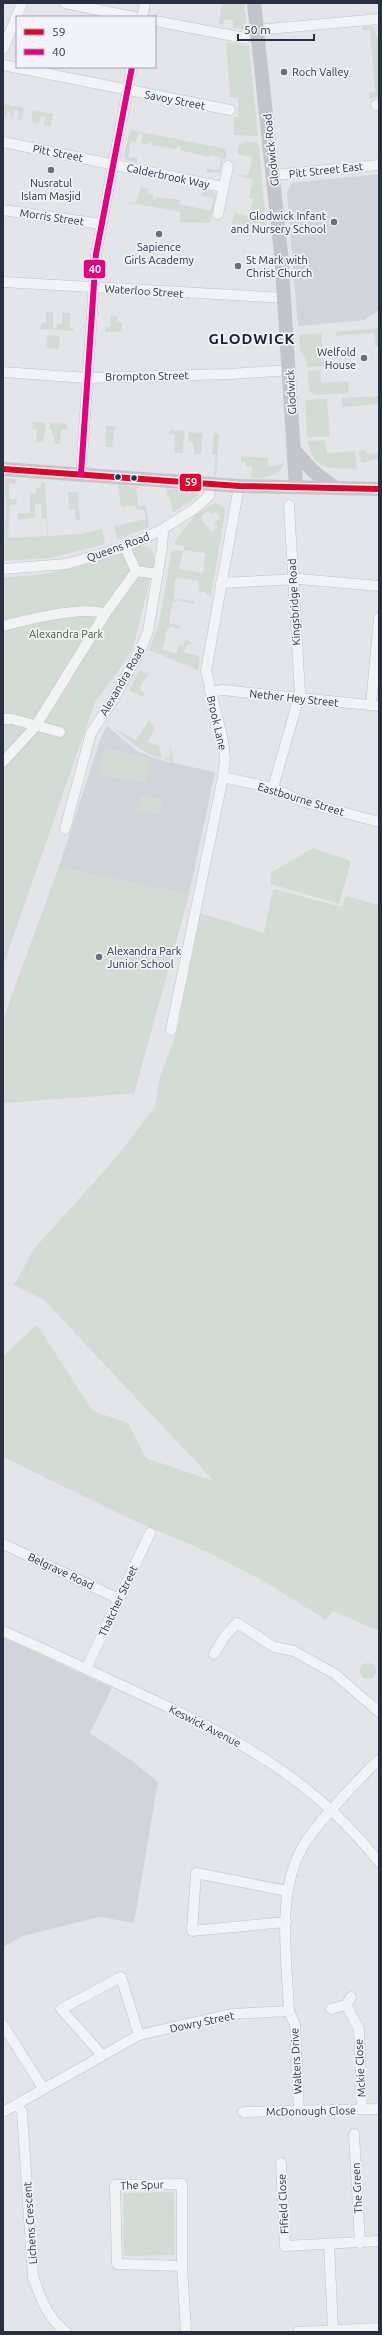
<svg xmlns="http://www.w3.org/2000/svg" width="382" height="2335" font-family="Ubuntu,sans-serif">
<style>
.built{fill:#d2d4db}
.green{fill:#d2dcd4;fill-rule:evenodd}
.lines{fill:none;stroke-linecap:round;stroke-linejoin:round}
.street-casing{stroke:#c1c3c6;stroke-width:11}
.street{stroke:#f2f3f5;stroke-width:10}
.secondary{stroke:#c3c5ca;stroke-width:14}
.bus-1-casing{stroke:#f1f3f7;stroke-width:9}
.bus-2-casing{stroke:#f1f3f7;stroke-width:9}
.bus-1{stroke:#e4002b;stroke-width:6}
.bus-2{stroke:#e5007d;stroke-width:6}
.poi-dot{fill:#6a6f7c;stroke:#f1f3f7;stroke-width:1.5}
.bus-dot{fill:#293042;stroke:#f1f3f7;stroke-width:1.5}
.labels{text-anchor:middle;stroke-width:3.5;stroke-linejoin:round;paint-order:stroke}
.poi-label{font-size:11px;fill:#293042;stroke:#f1f3f7;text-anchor:start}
.street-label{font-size:11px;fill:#293042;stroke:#f1f3f7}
.park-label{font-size:11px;fill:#3a5e37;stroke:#f1f3f7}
.district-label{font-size:15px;font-weight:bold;letter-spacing:1px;fill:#1c2133;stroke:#f1f3f7}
.line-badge{stroke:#f1f3f7;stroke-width:1.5}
.badge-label{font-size:11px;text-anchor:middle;font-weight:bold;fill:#fff}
</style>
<rect width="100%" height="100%" fill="#e3e5e8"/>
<g class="built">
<path d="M379,174V310L364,320L298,326L287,192L292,183Z"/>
<path d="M107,726L138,752L163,761L215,772L189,894L134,1093L3,1103V1020L59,867L100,740Z"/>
<path d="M3,1637L112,1688L90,1733L132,1761L158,1782L134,1923L100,1917L23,1936L3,1947Z"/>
</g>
<g class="green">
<path d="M222,3H244L247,27L244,29L233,28V21L225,19L223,24H219Z"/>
<path d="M373,26C382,40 379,79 379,96L370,99L369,93L375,92L370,30H362V27Z"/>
<path d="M226,42L249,46L258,136L233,135L234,117H238V98L230,97Z"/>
<path d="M3,104L24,108L22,120L17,119L19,111L15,110L12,118H10L11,112H7L6,117H4L5,111L3,110Z"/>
<path d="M33,110L53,114L51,126L44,125L45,117L41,116L39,124L31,122Z"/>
<path d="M131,130L226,149V158L223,159L220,172L206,173L207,168L219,170L221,157L210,155L209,157L180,150L181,146H178L176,149L152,145V142L149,141L148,145L141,143L143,134L139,133L135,142L131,141L129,157L137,158L138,163L125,159L124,156L129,134H131Z"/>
<path d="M246,141L257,143L259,147L266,225L232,224L234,213L249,216L253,199L249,198L253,179L239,176V175L248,176L252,157L237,154L239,145Z"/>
<path d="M141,187L148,188L147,194L153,195V199H156L157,197L180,200L179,204L211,211L213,198L202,196L203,190L214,192L216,195L210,223L180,222V212L127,202H136Z"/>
<path d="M46,312H53V328H56L57,324H62V313H70V328H73V331L40,329L41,323H46Z"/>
<path d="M111,315L117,316V322H122V332H105V327H110Z"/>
<path d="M379,328V346H375L374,333L336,336V332Z"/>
<path d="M321,333L324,366L307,367L306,360L300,351L299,335Z"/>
<path d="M47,335L60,336L59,349L46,348Z"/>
<path d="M320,370L321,383L348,381L349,393L315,395L309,391L308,371Z"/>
<path d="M379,396V404L342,407V398Z"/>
<path d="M327,399L330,437H307L305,400Z"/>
<path d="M33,422L46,423L43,443L36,442L37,429H32Z"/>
<path d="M50,423L67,424V429H61L60,444H54V435L52,434V430L49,429Z"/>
<path d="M106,426H115L112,447H105Z"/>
<path d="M170,430L184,431L183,453H174L175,435L169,434Z"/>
<path d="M189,432L203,433L201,454H194L193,442H188Z"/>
<path d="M214,433L219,434L216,476H214L216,455H212Z"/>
<path d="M325,440L327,453L355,451L357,469C332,468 313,472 308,441Z"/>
<path d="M366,450V454L379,453L377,459L361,463L359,451Z"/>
<path d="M241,456L268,458V467L284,464C278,477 264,479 251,478L252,467L245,466V462H241Z"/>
<path d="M5,478L16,479V483L9,484V499H16L17,504L10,505L8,538L47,536L46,519H42L41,504H35V518L18,520L17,513H30V493H36V488H40L41,482H45L48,536L81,534L102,529L105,544L49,558L3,561L6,515Z"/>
<path d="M118,485L142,487L136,488L139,506L146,505L149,527L117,540L114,526L146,519L144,510L136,509L135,505L121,507Z"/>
<path d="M166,489L191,490L199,495L173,513L170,497H167Z"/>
<path d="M68,492H78L80,520H76L75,509L69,510Z"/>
<path d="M217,503L225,509V512L211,597L205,592L198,591L199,581L177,578L175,580L174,599L194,601V604L177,600L176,602H173L169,622L170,624L180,625L179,629L170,626L164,635L166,638L162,649L176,654L179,645L183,646L185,639L192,643L186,646L184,652L200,657L198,670L149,650L159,623L172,550L183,551L179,569L203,573L205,553L184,550V546L174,544C183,529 198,508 217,503ZM208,511L211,514L215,512L220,518L214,523L218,527L212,532L200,518Z"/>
<path d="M141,546H146L152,550L155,560L132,652L95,702L3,966V577C51,577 96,562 141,546Z"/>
<path d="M140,670L149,674L140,687V690L145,693L143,697L129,690Z"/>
<path d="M149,720L155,729L147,742L159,746L162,759L170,757L169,744L174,762C146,756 135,746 114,728L136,740Z"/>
<path d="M104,748L151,758L146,783L98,774Z"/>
<path d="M140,796L163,799L160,815L137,811Z"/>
<path d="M313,848L351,861L339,904L271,884V873Z"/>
<path d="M59,867L189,894L134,1093L3,1103V1020Z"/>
<path d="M273,889L342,907L346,896L379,905V1631L333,1611L326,1620L267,1583L208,1552L139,1523L3,1457V1356L37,1325L93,1411L128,1423L146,1458L214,1481L44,1300L14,1285L34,1249L113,1161L155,1107L160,1077L177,1032L200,913L264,933Z"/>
<circle cx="368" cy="1671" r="8"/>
<path d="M174,2192L175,2255L124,2256L123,2193Z"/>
</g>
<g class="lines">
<defs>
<g id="street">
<path d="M65,3L134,17"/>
<path d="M142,17L145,3"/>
<path d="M155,21L245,38"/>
<path d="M257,30L379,19"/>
<path d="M3,49L22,3"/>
<path d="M3,65L230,110"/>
<path d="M376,105L379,104"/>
<path d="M3,142L223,187"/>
<path d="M274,175L379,165"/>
<path d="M3,210L101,224"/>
<path d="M218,214L228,166"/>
<path d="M3,282L285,298"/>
<path d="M3,372L87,378L230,374L290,370"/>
<path d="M81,474L96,254L132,67"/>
<path d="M125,547L136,571L158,574"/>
<path d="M3,569L66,564L125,547L161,530L193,510L209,496L211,484"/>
<path d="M221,583L299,579L379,586"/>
<path d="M3,626C26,620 85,605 105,614"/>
<path d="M210,692L222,690L379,706"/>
<path d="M371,705L379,618"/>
<path d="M3,719H12L60,732"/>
<path d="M3,762L35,727L105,614L136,571"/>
<path d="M223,777L273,788L301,801L379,822"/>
<path d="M273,788L300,693L289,505"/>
<path d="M65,829L91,733L113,700L141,649L148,631L162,548L163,534L161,530"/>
<path d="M171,1030L223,777L225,758L223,741L206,671L239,486"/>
<path d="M3,1544L119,1599"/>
<path d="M3,1631C48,1651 93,1672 138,1693C234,1737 312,1777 379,1862"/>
<path d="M214,1654L225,1636L237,1623L274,1647L294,1651L335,1674L379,1712"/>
<path d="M86,1669L150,1533"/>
<path d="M286,1922L192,1931L196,1873L287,1891"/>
<path d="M346,2005L359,2029L362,2109"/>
<path d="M331,2009L346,2005L351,1997"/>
<path d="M3,2025L43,2088"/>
<path d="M102,2055L61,2009L121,1977L139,2035"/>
<path d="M17,2104L22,2112L33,2277C40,2297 48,2319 66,2332"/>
<path d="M299,2111L295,2025L289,2011C287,1955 274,1885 309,1837C326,1813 349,1791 369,1769L379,1760"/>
<path d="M3,2112L139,2035L231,2014L289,2011"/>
<path d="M243,2112L379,2109"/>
<path d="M354,2134L360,2243"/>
<path d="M281,2163L285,2246L379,2241"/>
<path d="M329,2244L333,2329"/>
<path d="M182,2266L117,2264L115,2185L182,2184V2266L186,2332"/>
<path d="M298,2332L379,2328"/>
</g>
</defs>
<use href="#street" class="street-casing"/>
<use href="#street" class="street"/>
<g class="secondary">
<path d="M254,3L281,253L296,486"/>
<path d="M294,450L313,471L334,487"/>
<path d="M3,469L239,486L379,489"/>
</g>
<defs>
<path id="bus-1" d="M3,469L239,486L379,489"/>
<path id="bus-2" d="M81,474L96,254L132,67"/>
</defs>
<use href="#bus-1" class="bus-1-casing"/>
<use href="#bus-2" class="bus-2-casing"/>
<use href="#bus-1" class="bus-1"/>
<use href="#bus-2" class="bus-2"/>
</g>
<g class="poi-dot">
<circle cx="284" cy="72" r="4"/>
<circle cx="51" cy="170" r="4"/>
<circle cx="334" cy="222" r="4"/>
<circle cx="159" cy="234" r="4"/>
<circle cx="238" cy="266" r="4"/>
<circle cx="364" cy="358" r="4"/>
<circle cx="99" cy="957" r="4"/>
</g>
<g class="bus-dot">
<circle cx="118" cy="477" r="3.5"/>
<circle cx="134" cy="478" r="3.5"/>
</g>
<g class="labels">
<g class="poi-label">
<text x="292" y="76">Roch Valley</text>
<text x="51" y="187" text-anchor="middle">Nusratul<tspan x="51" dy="13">Islam Masjid</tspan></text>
<text x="326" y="220" text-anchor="end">Glodwick Infant<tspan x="326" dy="13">and Nursery School</tspan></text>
<text x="159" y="251" text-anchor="middle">Sapience<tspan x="159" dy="13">Girls Academy</tspan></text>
<text x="246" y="264">St Mark with<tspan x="246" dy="13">Christ Church</tspan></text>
<text x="356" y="356" text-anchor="end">Welfold<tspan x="356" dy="13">House</tspan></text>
<text x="107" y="955">Alexandra Park<tspan x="107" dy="13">Junior School</tspan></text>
</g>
<g class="street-label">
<text transform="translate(175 100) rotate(11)" y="4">Savoy Street</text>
<text transform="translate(271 150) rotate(-96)" y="4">Glodwick Road</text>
<text transform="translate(58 153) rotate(11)" y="4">Pitt Street</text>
<text transform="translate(326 170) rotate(-6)" y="4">Pitt Street East</text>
<text transform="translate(168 176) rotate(12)" y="4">Calderbrook Way</text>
<text transform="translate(52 217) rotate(8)" y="4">Morris Street</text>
<text transform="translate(144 291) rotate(4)" y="4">Waterloo Street</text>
<text transform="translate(147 376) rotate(-1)" y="4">Brompton Street</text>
<text transform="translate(291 392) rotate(-93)" y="4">Glodwick</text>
<text transform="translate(118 547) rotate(-20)" y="4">Queens Road</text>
<text transform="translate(294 602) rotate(-93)" y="4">Kingsbridge Road</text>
<text transform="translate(122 681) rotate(-60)" y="4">Alexandra Road</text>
<text transform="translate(294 698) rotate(6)" y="4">Nether Hey Street</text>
<text transform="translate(217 723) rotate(77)" y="4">Brook Lane</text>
<text transform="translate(301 799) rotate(17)" y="4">Eastbourne Street</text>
<text transform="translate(61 1571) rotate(25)" y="4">Belgrave Road</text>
<text transform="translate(118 1601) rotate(-65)" y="4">Thatcher Street</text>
<text transform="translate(205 1726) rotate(27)" y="4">Keswick Avenue</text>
<text transform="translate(202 2022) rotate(-12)" y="4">Dowry Street</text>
<text transform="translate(296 2061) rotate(-93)" y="4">Walters Drive</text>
<text transform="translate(360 2068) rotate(-93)" y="4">Mckie Close</text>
<text transform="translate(311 2111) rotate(-1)" y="4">McDonough Close</text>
<text transform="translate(142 2185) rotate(-2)" y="4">The Spur</text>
<text transform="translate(357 2188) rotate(-93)" y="4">The Green</text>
<text transform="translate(283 2204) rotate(-93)" y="4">Fifield Close</text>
<text transform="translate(30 2223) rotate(-94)" y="4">Lichens Crescent</text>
</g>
<g class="park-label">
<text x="66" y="638">Alexandra Park</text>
</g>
<g class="district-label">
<text x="252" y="344">GLODWICK</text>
</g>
</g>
<g class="line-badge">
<rect x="83" y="259" width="23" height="20" rx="4" fill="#e5007d"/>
<rect x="179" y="473" width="23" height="19" rx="4" fill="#e4002b"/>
</g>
<g class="badge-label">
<text x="95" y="273">40</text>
<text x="191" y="486">59</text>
</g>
<rect width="382" height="2335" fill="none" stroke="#293042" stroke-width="8"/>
<rect x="16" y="16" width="140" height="52" fill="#f1f3f7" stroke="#a1a5af"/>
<rect x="24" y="29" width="20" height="6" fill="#e4002b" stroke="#a1a5af"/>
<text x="52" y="36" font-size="12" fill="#293042">59</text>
<rect x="24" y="49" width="20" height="6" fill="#e5007d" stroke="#a1a5af"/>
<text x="52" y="56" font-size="12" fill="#293042">40</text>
<path d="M238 34v6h76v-6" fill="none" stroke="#293042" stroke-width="2"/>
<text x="244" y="34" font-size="12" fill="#293042" stroke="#f1f3f7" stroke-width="3" paint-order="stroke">50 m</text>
</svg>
